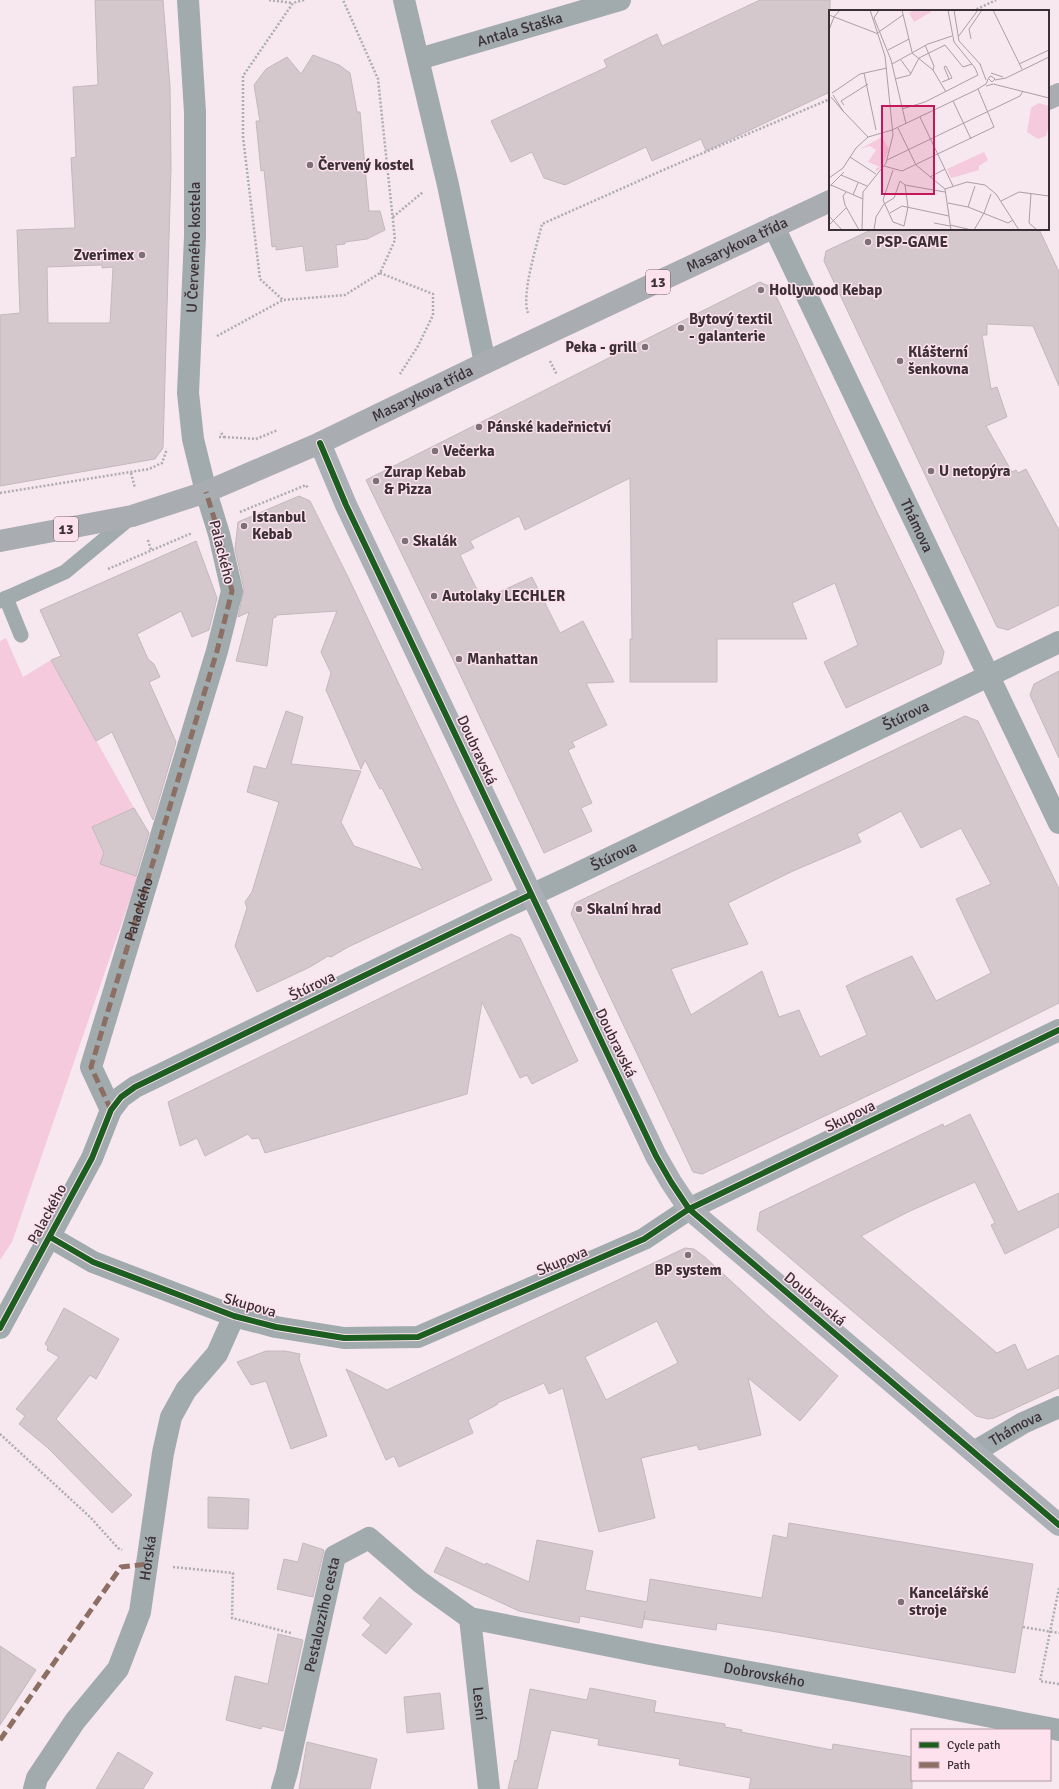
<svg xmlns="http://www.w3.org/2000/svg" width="1059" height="1789" font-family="Signika,sans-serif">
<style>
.green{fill:#f4cadc}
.building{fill:#d4c8cd;stroke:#c4b8bd;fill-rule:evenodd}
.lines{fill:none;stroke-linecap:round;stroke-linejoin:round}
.path{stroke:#acacb1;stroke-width:2.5;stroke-dasharray:2 2;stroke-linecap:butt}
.lane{stroke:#a1aaad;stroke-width:15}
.street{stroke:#a1aaad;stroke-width:22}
.secondary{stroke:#abb0b6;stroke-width:22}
.primary{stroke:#a9acb1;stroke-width:22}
.quiet{stroke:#8d6e63;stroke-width:5;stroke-dasharray:10 5;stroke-linecap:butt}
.cycleway-casing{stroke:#fde1ed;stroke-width:8}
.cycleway{stroke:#1b5e20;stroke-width:6}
.poi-dot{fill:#7d7076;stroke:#fde1ed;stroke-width:1.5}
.labels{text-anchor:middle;stroke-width:3;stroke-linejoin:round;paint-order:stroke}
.shield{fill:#fde1ed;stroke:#75656c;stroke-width:1}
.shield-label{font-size:14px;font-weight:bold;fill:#3b3035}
.street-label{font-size:15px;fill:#3b3035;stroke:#fde1ed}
.poi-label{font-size:15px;font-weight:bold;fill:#3b3035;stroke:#fde1ed;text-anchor:start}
.inset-road{fill:none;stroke:#ac9ea4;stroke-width:1}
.view{fill:#c2185b;fill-opacity:0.15;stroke:#c2185b;stroke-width:2}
.inset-edge{fill:none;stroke:#3b3035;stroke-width:2}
</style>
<rect width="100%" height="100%" fill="#f7e7ee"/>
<path class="green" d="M6,638L23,677L51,660L134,808L92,827L104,853L100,864L138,876L12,1242L0,1260V641Z"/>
<g class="building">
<path d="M95,0H163L170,87L171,167L163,448L155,459L0,486V315L20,313L17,230L75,228L71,158L76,157L73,87L98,85ZM102,265V268L113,267L110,323H48L47,267Z"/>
<path d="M760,0H830V92L706,151L701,139L652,161L646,147L565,185L544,178L532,152L511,162L491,121L607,67L604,60L657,34L662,46Z"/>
<path d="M313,55L339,65L350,73L357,112H360L369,211H380L385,230L367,239L345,242V244L336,245L338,267L306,271L303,246L276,250V246L272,247L264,170L261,171L256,121H260L254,85L266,69L287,57L301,74Z"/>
<path d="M873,229H1039L1059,272V386L1033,326L987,324V335H982L991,389L997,387L1007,417L986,426L1012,472L1016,470L1018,473L1026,469L1059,530V605L1008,630L997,627L824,261L826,251Z"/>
<path d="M760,282L771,287L779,302L876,510L917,595L944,652L941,664L846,708L824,662L858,645L835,583L792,603L807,639H717V682H630V639H632L630,478L525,530L519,516L470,541L474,548L460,555L482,600L532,577L560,633L583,621L614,682L586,683L607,725L572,742L575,747L568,750L592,803L581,808L592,831L544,853L458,670L366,480Z"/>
<path d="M299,496L310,501L349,579L492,880L348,947L331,957L328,956L310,967L257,992L235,946L247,908L245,902L252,892L279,802L247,792L254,766L266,769L286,711L303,717L291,764L361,771L341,822L354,846L423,870L382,788L380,789L365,760L361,769L326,690L331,673L321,652L337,611L276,615V617L273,618L267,666L236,661L249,612L238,617L244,589L235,549L238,522Z"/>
<path d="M196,541L217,598L209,630L192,637L181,611L137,634L148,659L154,664L160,677L149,682L176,742L153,820L112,732L96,741L51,660L61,656L40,610Z"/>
<path d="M1059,671V758L1030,695L1034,684Z"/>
<path d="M965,716L978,721L1059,889V1003L975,1045L702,1174L693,1172L571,914L575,903ZM901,811L921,848L961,828L991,884L956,899L991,973L936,1001L912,956L860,979L846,986L867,1035L820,1057L799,1010L779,1017L762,971L691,1015L671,969L748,944L728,903L793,871L861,842L857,834Z"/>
<path d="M134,808L149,833L136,876L100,864L104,853L92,827Z"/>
<path d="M511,934L520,938L578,1061L532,1084L527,1075L520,1078L482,1002L467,1094L265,1153L259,1138L252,1139L248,1134L205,1156L197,1138L180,1146L168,1102Z"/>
<path d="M970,1114L1018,1212L1059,1193V1227L1005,1254L991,1225L995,1223L975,1182L910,1211L861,1236L997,1353L1015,1344L1027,1370L1059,1355V1388L994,1418L988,1419L976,1416L757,1230L760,1212L943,1124L944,1127Z"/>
<path d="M685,1248L694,1249L706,1258L770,1317L838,1376L800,1421L748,1378L761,1435L699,1450L697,1445L641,1458L655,1518L599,1532L563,1388L549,1394L544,1383L497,1403L498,1404L468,1420L473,1433L399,1467L394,1456L386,1460L346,1369L387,1390ZM657,1321L678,1363L606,1400L585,1357Z"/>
<path d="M64,1308L119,1339L96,1379L90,1375L56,1419L132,1495L112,1513L48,1448L19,1424L25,1416L16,1409L59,1357L47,1350L48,1347L45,1344Z"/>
<path d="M266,1351H285L300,1354L299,1359L327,1436L291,1449L266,1381L251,1385L237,1362Z"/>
<path d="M208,1497L249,1499L248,1529L208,1528Z"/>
<path d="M789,1523L1033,1564L1015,1673L771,1631L717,1623L716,1630L644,1619L645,1611L642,1628L580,1616L579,1623L519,1611L434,1572L446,1547L485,1565L486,1563L529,1582L537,1540L593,1551L585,1590L647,1602L650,1579L762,1598L773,1535L787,1538Z"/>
<path d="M303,1543L324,1550L313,1597L277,1589L284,1559L298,1562Z"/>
<path d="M380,1597L412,1624L386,1654L362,1635L371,1625L363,1618Z"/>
<path d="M278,1634L303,1640L283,1731L262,1726L261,1729L226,1720L235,1676L268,1684Z"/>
<path d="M0,1646L36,1670L0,1725Z"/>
<path d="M590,1688L656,1701L654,1712L725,1724V1727L742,1730L741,1732L832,1750L833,1744L912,1757V1789H749L751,1778L679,1765L680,1759L598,1745L599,1739L551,1730L537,1789H508L515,1760L517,1761L530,1689L587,1700Z"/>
<path d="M440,1693L444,1729L407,1733L404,1697Z"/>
<path d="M307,1742L377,1759L370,1789H299Z"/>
<path d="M118,1752L153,1773L143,1789H96Z"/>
</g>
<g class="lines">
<g class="path">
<path d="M269,0L293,3"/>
<path d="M304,0L293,3L243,76V137L260,279L283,300L345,295L380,273L395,240L378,79L343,0"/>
<path d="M973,11L996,0"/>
<path d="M393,217L423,192"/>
<path d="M380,273L433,294V315L418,346L400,374"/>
<path d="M528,313C521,294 537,245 542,224L670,167L830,99"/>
<path d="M217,336L283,300"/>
<path d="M550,361L557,375"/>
<path d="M219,437H224L220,431"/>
<path d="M224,437L256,439L278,430"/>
<path d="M131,473L135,488"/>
<path d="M0,493L149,469L162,463L167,449"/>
<path d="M240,512L306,485L308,488"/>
<path d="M148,540L151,550"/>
<path d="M108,569L192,533"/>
<path d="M0,1434L90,1517L118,1548L122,1550"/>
<path d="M173,1567L233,1573L232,1618L291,1633"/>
<path d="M1059,1588L1040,1681L1059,1684"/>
<path d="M1023,1627L1059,1633"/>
</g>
<g class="lane">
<path d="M6,598L21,635"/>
<path d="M0,601L65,572L130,518"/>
</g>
<g class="street">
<path d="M404,0L448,185L485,363"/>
<path id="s1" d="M419,59L620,0"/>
<path id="s2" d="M774,227L1059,823"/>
<path id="s3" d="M111,1110L91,1067L217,651L232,591L219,534L206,492L193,439L188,393L195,237V112L188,0"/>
<path d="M50,1237L93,1262L234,1316L276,1327L344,1338L418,1337L644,1239L689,1209L1059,1030"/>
<path id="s4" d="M0,1328L92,1158L111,1110L121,1097L135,1087L493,913L570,877L1059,642"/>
<path id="s5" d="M974,1452L1023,1423L1059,1407"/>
<path id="s6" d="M470,1618L489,1789"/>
<path id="s7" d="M34,1789L37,1778L75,1721L118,1669L140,1612L163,1453L171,1417L186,1390L217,1354L234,1316"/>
<path id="s8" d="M282,1789L287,1772L335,1556L369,1538L420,1582L470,1618L650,1654L915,1702L1059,1730"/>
</g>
<path class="secondary" d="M320,443L346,505L656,1156L671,1182L689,1209L1059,1525"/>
<g class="primary">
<path d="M1048,99L1059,94"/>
<path id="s9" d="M0,541L132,516L206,492L320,443L485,363L830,201"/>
</g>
<g class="quiet">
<path d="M111,1110L91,1067L217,651L232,591L219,534L206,492"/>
<path d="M0,1740L121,1567L148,1564"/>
</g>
<defs>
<g id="cycleway">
<path d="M320,443L346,505L656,1156L671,1182L689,1209L1059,1525"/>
<path d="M50,1237L93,1262L234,1316L276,1327L344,1338L418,1337L644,1239L689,1209L1059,1030"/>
<path d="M0,1328L92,1158L111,1110L121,1097L135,1087L530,895"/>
</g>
</defs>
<use href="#cycleway" class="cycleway-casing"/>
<use href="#cycleway" class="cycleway"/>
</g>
<g class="poi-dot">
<circle cx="310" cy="165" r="4"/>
<circle cx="868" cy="242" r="4"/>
<circle cx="142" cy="255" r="4"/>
<circle cx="761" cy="290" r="4"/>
<circle cx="681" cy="328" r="4"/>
<circle cx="645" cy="347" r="4"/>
<circle cx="900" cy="361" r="4"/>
<circle cx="479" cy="427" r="4"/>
<circle cx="435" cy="451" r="4"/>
<circle cx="931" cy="471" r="4"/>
<circle cx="376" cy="481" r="4"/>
<circle cx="244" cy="526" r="4"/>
<circle cx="405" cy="541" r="4"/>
<circle cx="434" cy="596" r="4"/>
<circle cx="459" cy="659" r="4"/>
<circle cx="579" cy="909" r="4"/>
<circle cx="688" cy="1255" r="4"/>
<circle cx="901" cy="1602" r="4"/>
</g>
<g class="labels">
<g class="shield">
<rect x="646" y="270" width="24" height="24" rx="3"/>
<rect x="54" y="517" width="24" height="24" rx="3"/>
</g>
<g class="shield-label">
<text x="658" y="287">13</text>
<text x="66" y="534">13</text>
</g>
<g class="street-label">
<text dy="5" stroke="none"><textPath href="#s1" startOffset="105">Antala Staška</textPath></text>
<text dy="5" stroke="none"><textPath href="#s9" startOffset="798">Masarykova třída</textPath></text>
<text dy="5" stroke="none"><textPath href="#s3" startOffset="893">U Červeného kostela</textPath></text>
<text dy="5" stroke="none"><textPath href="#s9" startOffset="450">Masarykova třída</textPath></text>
<text dy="5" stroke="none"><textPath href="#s2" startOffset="331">Thámova</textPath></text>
<text transform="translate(222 552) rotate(76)" y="5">Palackého</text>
<text dy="5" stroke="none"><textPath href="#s4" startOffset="1134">Štúrova</textPath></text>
<text transform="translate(477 750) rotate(65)" y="5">Doubravská</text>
<text dy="5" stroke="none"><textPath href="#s4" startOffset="810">Štúrova</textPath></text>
<text dy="5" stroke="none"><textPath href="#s3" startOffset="212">Palackého</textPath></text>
<text transform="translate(312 986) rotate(-26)" y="5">Štúrova</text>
<text transform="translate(616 1043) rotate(64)" y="5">Doubravská</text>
<text transform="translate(850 1116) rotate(-26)" y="5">Skupova</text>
<text transform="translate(47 1214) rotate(-62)" y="5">Palackého</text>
<text transform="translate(562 1261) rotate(-23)" y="5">Skupova</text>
<text transform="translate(815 1299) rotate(40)" y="5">Doubravská</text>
<text transform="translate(250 1305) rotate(16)" y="5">Skupova</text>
<text dy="5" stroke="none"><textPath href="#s5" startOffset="48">Thámova</textPath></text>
<text dy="5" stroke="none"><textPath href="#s7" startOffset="263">Horská</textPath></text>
<text dy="5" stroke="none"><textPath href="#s8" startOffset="179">Pestalozziho cesta</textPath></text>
<text dy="5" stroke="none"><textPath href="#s8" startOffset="706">Dobrovského</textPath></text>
<text dy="5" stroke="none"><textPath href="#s6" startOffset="86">Lesní</textPath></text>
</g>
<g class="poi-label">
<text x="318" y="170">Červený kostel</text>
<text x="876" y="247">PSP-GAME</text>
<text x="134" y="260" text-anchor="end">Zverimex</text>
<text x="769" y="295">Hollywood Kebap</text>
<text x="689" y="324">Bytový textil<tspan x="689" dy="17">- galanterie</tspan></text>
<text x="637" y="352" text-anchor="end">Peka - grill</text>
<text x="908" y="357">Klášterní<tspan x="908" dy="17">šenkovna</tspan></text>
<text x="487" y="432">Pánské kadeřnictví</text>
<text x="443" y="456">Večerka</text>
<text x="939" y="476">U netopýra</text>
<text x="384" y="477">Zurap Kebab<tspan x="384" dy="17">&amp; Pizza</tspan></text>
<text x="252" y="522">Istanbul<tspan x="252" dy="17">Kebab</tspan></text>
<text x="413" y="546">Skalák</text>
<text x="442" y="601">Autolaky LECHLER</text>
<text x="467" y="664">Manhattan</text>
<text x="587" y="914">Skalní hrad</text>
<text x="688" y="1275" text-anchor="middle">BP system</text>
<text x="909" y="1598">Kancelářské<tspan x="909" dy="17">stroje</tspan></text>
</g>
</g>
<g transform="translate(829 10)">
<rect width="220" height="220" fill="#f7e7ee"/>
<path d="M85,0H101L102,2L85,12L80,3ZM210,93L220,96V115L217,126L209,129L198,122L202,98ZM53,127L60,139L53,157L47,162V158L51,157L39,152L47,140L41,136L31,139ZM155,142L159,150L150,156V160L122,168L118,159Z" fill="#f4cadc"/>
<path class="inset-road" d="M50,0L45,8L62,50L77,114M73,0L83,42M125,0L130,31L152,55M164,0L193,59M0,5L47,23M0,20L5,7L11,0M47,24L74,5M129,27L149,0M142,29L140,19L153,0M96,35L105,56L104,60M59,40L80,29M83,43L104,60L117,82M72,50L82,64M63,54L99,34L123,26M151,54L157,70M190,54L220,40M35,63L47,120M162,63L174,67M66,69L81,65L90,48L116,35L134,57L143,54M166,70L177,68L220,47M113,72L123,68L117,56L115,57L120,69M157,76L164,74L220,88M3,83L31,64L58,58M2,87L14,101L4,85M124,91L142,129M15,95L12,91L39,74M73,99L96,92L149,65L146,58L125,32L119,0M14,101L39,127M91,107L124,176M69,118L87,155L116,179L122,220M21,147L47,164M58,150L191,86L194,81M55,156L73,161L165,117L149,79M64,160L54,190L64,212L75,216L79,197L76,175M12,165L38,176M101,167L116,159M0,168L14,158L27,138L39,127L63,120L147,80L157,74L160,67L162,66L166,69L163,72L160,69M2,175L34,189M0,177L15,162M116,179L138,172L156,175L167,184L190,220M17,182L14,186L16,195L30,220M202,183L200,213L208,220M24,185L29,173M172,191L190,182L220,186M119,193L139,197L179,213L184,210M55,194L65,188L71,171L76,175L116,182M139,197L146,176M61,203L73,196L120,206M0,206L13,220M105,213L121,216M0,215L17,198M121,215L143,220M33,220L34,182L57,153L64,125L56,46L41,0M45,220L47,207L55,194M145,220L155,203L162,184"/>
<path class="view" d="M53,96H105V184H53Z"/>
<rect width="220" height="220" class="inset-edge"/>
</g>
<rect x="911" y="1729" width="140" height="52" fill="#fde1ed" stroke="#af9aa3"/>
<rect x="919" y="1742" width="20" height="6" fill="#1b5e20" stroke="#af9aa3"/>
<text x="947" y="1749" font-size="12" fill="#3b3035">Cycle path</text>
<rect x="919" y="1762" width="20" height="6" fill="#8d6e63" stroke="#af9aa3"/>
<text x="947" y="1769" font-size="12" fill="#3b3035">Path</text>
</svg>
